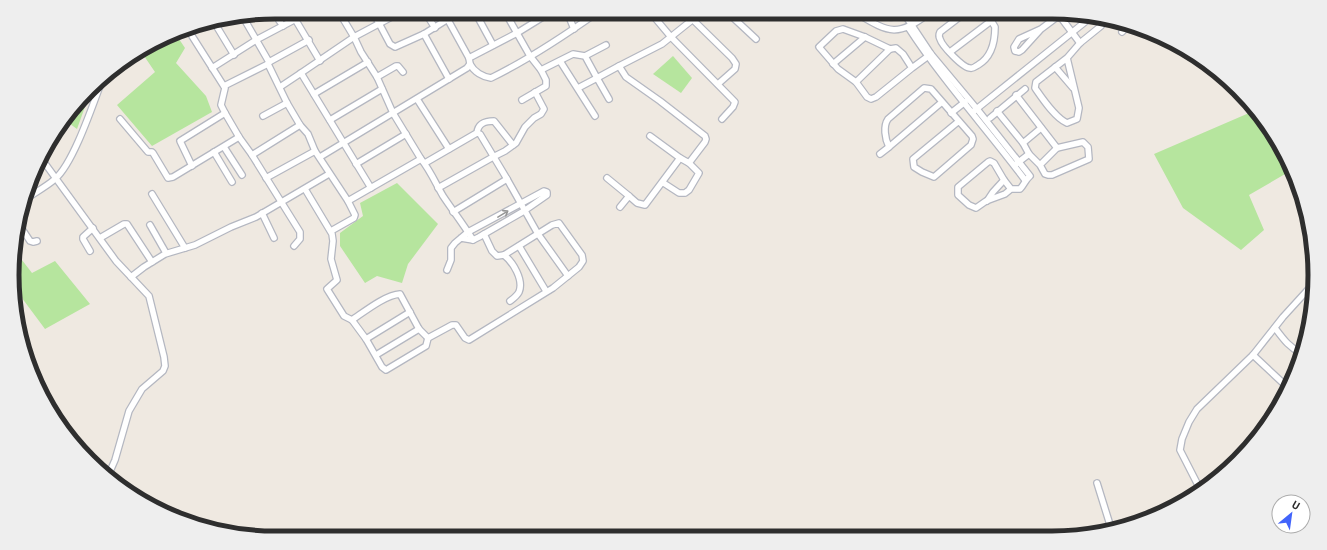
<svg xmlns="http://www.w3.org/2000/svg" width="1327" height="550" font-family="Barlow,sans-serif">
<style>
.green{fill:#b6e59e}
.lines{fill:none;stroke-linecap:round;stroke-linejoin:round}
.minor-casing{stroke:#b4b7c1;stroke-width:8}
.minor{stroke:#fff;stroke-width:5.5}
.oneway{stroke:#969696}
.rim{fill:none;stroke:#2e2e2e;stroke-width:5}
</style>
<rect width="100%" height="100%" fill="#efe9e1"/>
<g class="green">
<path d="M175,33L185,48L176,63L206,96L212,112L152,146L117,105L155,72L140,50Z"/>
<path d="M673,56L692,78L681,93L653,74Z"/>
<path d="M91,90L77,129L66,121Z"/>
<path d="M1256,110L1261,115L1288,158L1292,170L1249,195L1264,230L1241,250L1183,208L1154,154Z"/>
<path d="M397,183L438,224L408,264L402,283L377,276L365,283L340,246V233L363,216L360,203Z"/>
<path d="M15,251L32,273L55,261L90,304L45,329L16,290Z"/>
</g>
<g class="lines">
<defs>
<g id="minor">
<path d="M273,12L283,26"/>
<path d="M339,12L354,37L361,52L377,77L393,113L421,159C430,170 436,184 443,196C453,211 464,225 473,240"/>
<path d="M373,12L390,44L395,47L424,34L459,12"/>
<path d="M425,12L435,28"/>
<path d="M475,12L493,45"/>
<path d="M505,12L530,56L541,70L573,54L585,56L597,78L619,66L626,77L660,101L705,136L706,139L705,142L689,163"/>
<path d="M567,12L574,29"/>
<path d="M685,12L732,58L736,64L735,69L718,84"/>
<path d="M727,12L756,39"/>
<path d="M763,12L769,17L774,12"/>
<path d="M854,12C890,33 896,38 931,12"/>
<path d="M878,12C886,20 897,18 906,12"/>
<path d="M903,12L931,54L977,109L1030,176C1025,180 1024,185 1020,189H1011L1005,194L986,201L976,208L969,205L958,195V187L988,162L990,161L994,163L1004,180L1011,189"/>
<path d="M966,12L940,32C939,34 939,37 940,39C942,46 963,68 970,68C973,69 976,66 978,65C992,57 995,42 995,27L986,12"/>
<path d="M1004,12H1010"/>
<path d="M243,17L269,62"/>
<path d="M655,18L671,37L735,102L733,107L722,119"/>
<path d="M908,18L912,20L924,12"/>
<path d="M295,19L320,61"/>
<path d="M448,20L469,58"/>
<path d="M214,22L234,55"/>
<path d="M908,27C943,81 987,129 1025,180"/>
<path d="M1041,29L1019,39L1014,47L1015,51L1019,52L1022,50L1041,29L1057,17L1062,19L1080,43"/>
<path d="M1122,32L1129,25"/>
<path d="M424,34L449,79"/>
<path d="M192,36L225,88L221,105L225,113L239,137L252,155L300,232V239L294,246"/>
<path d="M950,52L991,21"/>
<path d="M585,56L606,45"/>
<path d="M1067,58L1079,108L1077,119L1067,123C1055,118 1042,98 1035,88L1036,82L1067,58L1080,43L1101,26"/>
<path d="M560,61L595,116"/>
<path d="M268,64L287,103L300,125L308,134L315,151L348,201L355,215L354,218L331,231"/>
<path d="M470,64C474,72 483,77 491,78C528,60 564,36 598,12"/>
<path d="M833,64L865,37"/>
<path d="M619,66L662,44L702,12"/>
<path d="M1055,67L1073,88"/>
<path d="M212,68L256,40L309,12"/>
<path d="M912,68L903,54L896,48L890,49L865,37L843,29L836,31L819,47L838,69L856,82L867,97L871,99L876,97L912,68L931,54"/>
<path d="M301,73L371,188"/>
<path d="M377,77L396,66H398L403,72"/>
<path d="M856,82L890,49"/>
<path d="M224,86L268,64L269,62L309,40"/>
<path d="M280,87L301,73L354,37L401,12"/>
<path d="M578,88L597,78L609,99"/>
<path d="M314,94L368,62"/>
<path d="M1016,95L1057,148"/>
<path d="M417,99L449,149"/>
<path d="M522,100L546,86V80L541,70"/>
<path d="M942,102L889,147C885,139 883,126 888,119L924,88L931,89L972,136L973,139L971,145L934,177L922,172L914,167L913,159L959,121"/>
<path d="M974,111L1090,18"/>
<path d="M997,111L1023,143L1029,154L1040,165L1045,174L1048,175H1052L1089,159L1088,147L1083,142L1057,148L1040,165"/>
<path d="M951,113L965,102"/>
<path d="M263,116L287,103"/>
<path d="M990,118L1025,89"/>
<path d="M120,119L148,152H152L153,153L168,178L173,177L239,137"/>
<path d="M330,120L382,89"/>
<path d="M477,133C478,123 485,121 494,121L498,126L513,145"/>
<path d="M650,136L680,158"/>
<path d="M1023,143L1041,128"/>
<path d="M224,147L242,175"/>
<path d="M214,152L232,182"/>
<path d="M880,154L889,147"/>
<path d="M252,155L300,125"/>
<path d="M320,157L467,68L470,64L469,58L517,33L551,12"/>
<path d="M41,158L116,261L149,296L164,357L165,366L163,371L142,389L129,411L115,460L108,476"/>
<path d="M425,163L475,134L477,133L480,134L507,179L538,234L568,276"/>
<path d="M356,164L406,134"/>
<path d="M1016,164L1029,154"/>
<path d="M192,166L180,141L225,113"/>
<path d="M266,178L315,151"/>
<path d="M607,178L629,196"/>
<path d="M438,188L493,157L505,151L516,143L525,127L534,118L541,114L544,109L535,92"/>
<path d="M305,189L332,234L333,241L331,259L337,280L327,289L344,316L352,320L366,339L382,367L386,370L426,346L428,338L452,325H456L465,338L469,340L553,288L579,267L583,261L582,255L559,223L552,225L504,255L497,256L492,251L484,234"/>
<path d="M152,194L185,248"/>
<path d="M24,200C34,193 46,187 55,179C74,163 94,101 104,75"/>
<path d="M348,201L421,159"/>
<path d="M987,201L993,192L1004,180"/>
<path d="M620,207L629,196L637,203L645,205L680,158L689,163L699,173L689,190L685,193H679L662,182"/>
<path d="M453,212L507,179"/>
<path d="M262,213L274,238"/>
<path d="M18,223L30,241L33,242L37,241"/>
<path d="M150,225L166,253"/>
<path d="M100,238L124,224H127L152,262"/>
<path d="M519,246L546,291"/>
<path d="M90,251L83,239V237L93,228"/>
<path d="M504,255C513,262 524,280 519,292C517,296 514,298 510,301"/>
<path d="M447,270L451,260V248L455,243L468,232L544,191L547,192V195L524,211L479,237L473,240L461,238"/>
<path d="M131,277L144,267L165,254L195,245L231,227L256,217L329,174"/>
<path d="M352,320C364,312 385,295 400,294L419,329L428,338"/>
<path d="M1275,328C1284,340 1289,347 1302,354"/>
<path d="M366,339L410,312"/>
<path d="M376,355L419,329"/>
<path d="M1253,355L1284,384"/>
<path d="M1263,425L1265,427"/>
<path d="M1097,483L1111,528"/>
<path d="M1200,489L1180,450L1182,439L1189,422L1197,409L1253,355L1283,317L1314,283"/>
</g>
</defs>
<use href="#minor" class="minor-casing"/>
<use href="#minor" class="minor"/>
</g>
<defs><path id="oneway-shaft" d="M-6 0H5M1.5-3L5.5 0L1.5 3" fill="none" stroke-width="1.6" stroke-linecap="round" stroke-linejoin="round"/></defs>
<use class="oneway" href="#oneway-shaft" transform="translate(503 214) rotate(-31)"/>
<path d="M0 0H1327V550H0ZM275 19H1052A256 256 0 0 1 1308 275V275A256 256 0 0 1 1052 531H275A256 256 0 0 1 19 275V275A256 256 0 0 1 275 19Z" fill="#eee" fill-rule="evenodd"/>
<path class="rim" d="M275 19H1052A256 256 0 0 1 1308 275V275A256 256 0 0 1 1052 531H275A256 256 0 0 1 19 275V275A256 256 0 0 1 275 19Z"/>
<g transform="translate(1291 514) rotate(29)"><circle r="19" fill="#ffffff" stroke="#ababab"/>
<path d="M0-3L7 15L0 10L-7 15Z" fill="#4264fb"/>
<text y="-6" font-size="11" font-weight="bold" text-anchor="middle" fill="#2e2e2e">U</text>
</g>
</svg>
